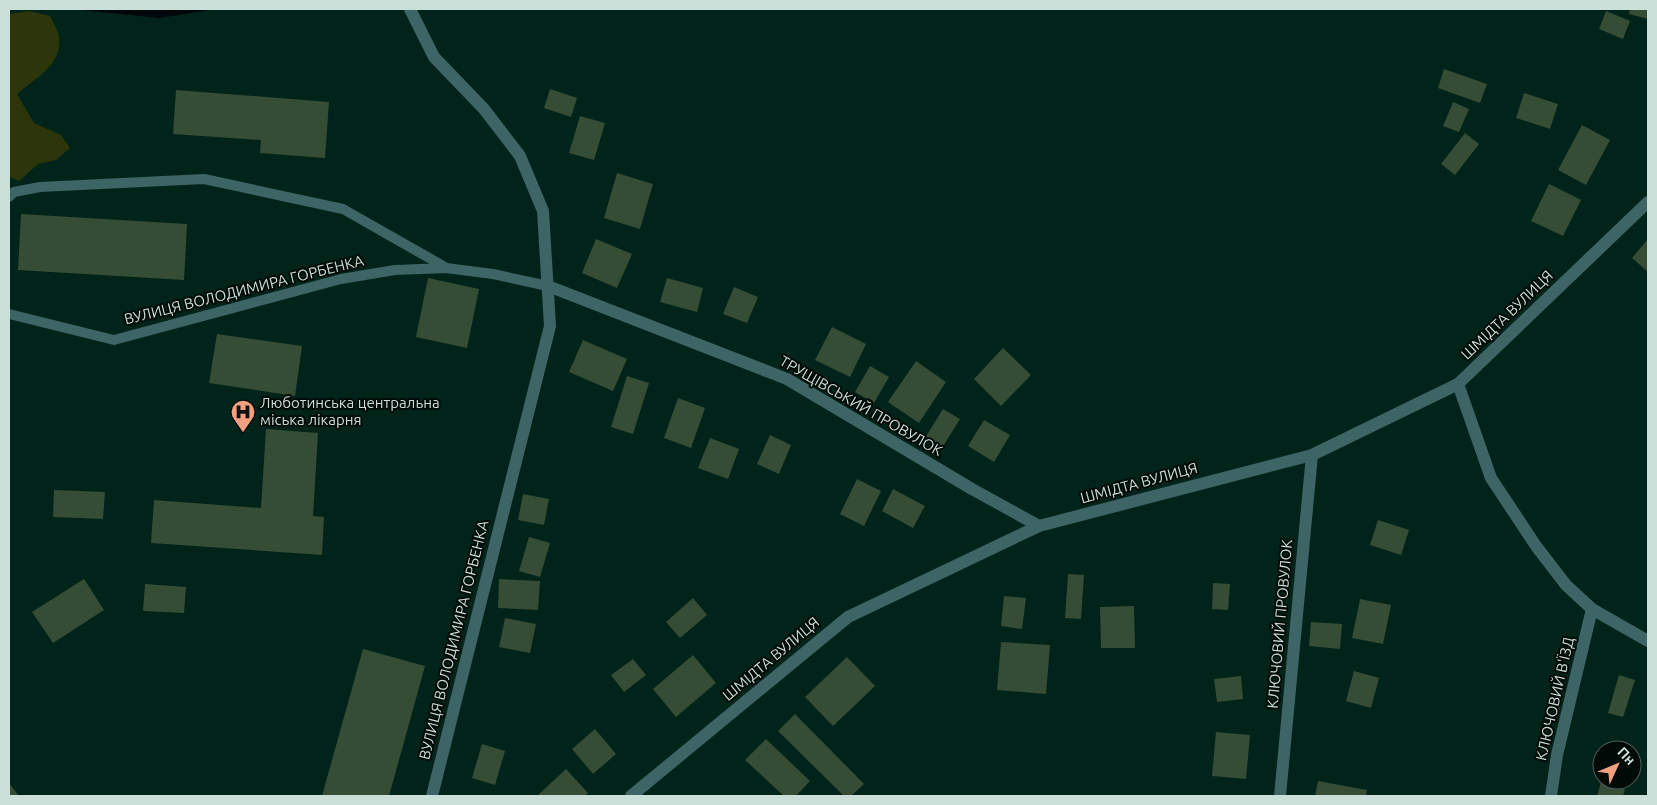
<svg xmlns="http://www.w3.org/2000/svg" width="1657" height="805" font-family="Ubuntu,sans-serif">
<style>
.green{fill:#2d350a}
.water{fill:#01070b}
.building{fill:#354d35}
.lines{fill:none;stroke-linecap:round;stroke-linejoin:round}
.lane{stroke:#3e6565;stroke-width:10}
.street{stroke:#3e6565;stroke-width:12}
.labels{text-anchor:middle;stroke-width:4;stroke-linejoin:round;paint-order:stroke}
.street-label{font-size:15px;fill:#cadfd7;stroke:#000a06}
.poi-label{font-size:15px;fill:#cadfd7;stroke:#000a06;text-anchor:start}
</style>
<rect width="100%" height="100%" fill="#002419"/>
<path class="green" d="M29,11L50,16C53,22 58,30 59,37C63,65 34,79 17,94L34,123L61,135L70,148L56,160L38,164L19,181L9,177V14Z"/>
<path class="water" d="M72,9H217L159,18Z"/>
<g class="building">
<path d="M1630,9H1648V19L1629,14Z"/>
<path d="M1606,11L1630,21L1623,39L1599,29Z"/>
<path d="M1444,69L1487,84L1480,103L1438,88Z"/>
<path d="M550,89L577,98L571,117L544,108Z"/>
<path d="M176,90L329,102L325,158L260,153L261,140L173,134Z"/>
<path d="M1524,93L1558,104L1550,129L1516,118Z"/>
<path d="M1453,102L1469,109L1459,132L1443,126Z"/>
<path d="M580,116L605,123L594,160L569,153Z"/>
<path d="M1582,125L1610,140L1586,185L1558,170Z"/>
<path d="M1465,133L1479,144L1455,175L1441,164Z"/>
<path d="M617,173L653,184L640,229L604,218Z"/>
<path d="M1549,184L1581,200L1563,236L1531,221Z"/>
<path d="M21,214L187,224L184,280L18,270Z"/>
<path d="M596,239L632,254L617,288L582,273Z"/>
<path d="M1648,239V272L1632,258Z"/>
<path d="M428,278L479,289L467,348L416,337Z"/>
<path d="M667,278L703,288L697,312L660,302Z"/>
<path d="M734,287L758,297L747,323L723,314Z"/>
<path d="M832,327L866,344L850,377L815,360Z"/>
<path d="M217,334L302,346L295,396L209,383Z"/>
<path d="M583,340L627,359L613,391L569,372Z"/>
<path d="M1003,348L1031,375L1001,406L974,379Z"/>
<path d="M916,361L946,382L919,423L888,402Z"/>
<path d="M870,366L889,377L874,403L855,392Z"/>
<path d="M627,376L649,383L633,434L611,427Z"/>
<path d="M678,398L705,408L691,448L664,438Z"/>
<path d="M943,409L960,419L942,448L925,438Z"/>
<path d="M984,420L1010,435L994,462L968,446Z"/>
<path d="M266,429L318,433L313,516L324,517L322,555L151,543L154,500L261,508Z"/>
<path d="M770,435L791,445L779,474L757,464Z"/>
<path d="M710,438L739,449L728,479L698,468Z"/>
<path d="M857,479L881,491L864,526L840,514Z"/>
<path d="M893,489L925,506L913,528L882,511Z"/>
<path d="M54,490L105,492L103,519L53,517Z"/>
<path d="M523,494L549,499L544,525L518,520Z"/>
<path d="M1378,520L1409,530L1401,555L1370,545Z"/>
<path d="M529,537L550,543L540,577L519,571Z"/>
<path d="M1068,574L1084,575L1081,619L1065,618Z"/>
<path d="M84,579L104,610L53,643L32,612Z"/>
<path d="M499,579L540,581L538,610L498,608Z"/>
<path d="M1213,583L1230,584L1228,610L1212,609Z"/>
<path d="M145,584L186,587L184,613L143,611Z"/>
<path d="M1004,596L1026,598L1022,629L1001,626Z"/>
<path d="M693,598L707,615L680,638L666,622Z"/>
<path d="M1360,599L1391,605L1383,644L1352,638Z"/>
<path d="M1134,606L1135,648H1101L1100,607Z"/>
<path d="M505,618L536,624L530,653L499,647Z"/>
<path d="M1311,622L1342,624L1340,649L1309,646Z"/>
<path d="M1001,642L1050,645L1046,694L997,690Z"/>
<path d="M363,649L425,666L389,796H322Z"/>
<path d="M693,655L716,683L676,717L653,689Z"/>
<path d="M847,657L875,686L833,726L805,697Z"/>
<path d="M633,659L646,675L624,692L611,675Z"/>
<path d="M1354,671L1379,678L1371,708L1346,701Z"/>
<path d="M1619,675L1635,680L1623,717L1608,713Z"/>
<path d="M1241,676L1243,699L1217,702L1214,679Z"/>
<path d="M795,714L864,784L851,796H844L778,731Z"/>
<path d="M595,729L616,754L593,774L572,749Z"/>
<path d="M1216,732L1250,735L1246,779L1212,776Z"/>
<path d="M766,739L810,781L796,796H784L745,760Z"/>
<path d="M482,744L505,751L495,785L472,778Z"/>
<path d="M566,769L588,793L585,796H537Z"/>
<path d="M1318,781L1367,790L1366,796H1315Z"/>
<path d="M1601,782L1625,789L1623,796H1597Z"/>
<path d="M9,783L19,796H9Z"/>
</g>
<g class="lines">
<g class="lane">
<path d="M9,197L14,192L40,187L204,179L343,209L445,267"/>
<path d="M9,314L114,340L341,279L395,270L446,268L493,274L548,286"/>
</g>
<g class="street">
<path d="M410,9L434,57L484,109L520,156L543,211L550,326L432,796"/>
<path d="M548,286L787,379L972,489L1039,526"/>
<path d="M1458,384L1491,478L1536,546L1566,585L1592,609L1648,641"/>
<path d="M631,796L848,617L1039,526L1312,455L1458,384L1648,202"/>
<path d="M1280,796L1312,455"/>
<path d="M1551,796L1557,755L1592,609"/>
</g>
</g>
<defs>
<symbol id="hospital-pin" viewBox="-11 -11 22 30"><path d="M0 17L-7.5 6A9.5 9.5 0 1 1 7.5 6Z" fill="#f2a080" stroke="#000a06"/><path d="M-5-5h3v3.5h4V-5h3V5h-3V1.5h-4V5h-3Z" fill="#111"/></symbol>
</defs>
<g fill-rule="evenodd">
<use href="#hospital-pin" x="229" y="398" width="28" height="38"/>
</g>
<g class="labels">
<g class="street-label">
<text transform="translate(244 290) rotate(-14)" y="5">ВУЛИЦЯ ВОЛОДИМИРА ГОРБЕНКА</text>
<text transform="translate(1507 315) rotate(-44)" y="5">ШМІДТА ВУЛИЦЯ</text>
<text transform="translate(861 406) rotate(30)" y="5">ТРУЩІВСЬКИЙ ПРОВУЛОК</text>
<text transform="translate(1139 483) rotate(-15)" y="5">ШМІДТА ВУЛИЦЯ</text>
<text transform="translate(1280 624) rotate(-85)" y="5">КЛЮЧОВИЙ ПРОВУЛОК</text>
<text transform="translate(454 640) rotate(-76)" y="5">ВУЛИЦЯ ВОЛОДИМИРА ГОРБЕНКА</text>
<text transform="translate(771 659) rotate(-40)" y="5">ШМІДТА ВУЛИЦЯ</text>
<text transform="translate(1555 699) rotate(-77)" y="5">КЛЮЧОВИЙ В'ЇЗД</text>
</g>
<g class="poi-label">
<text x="260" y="408">Люботинська центральна<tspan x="260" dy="17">міська лікарня</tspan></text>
</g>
</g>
<rect width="1657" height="805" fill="none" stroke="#cadfd7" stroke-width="20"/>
<g transform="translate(1617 765) rotate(46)"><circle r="24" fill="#000a06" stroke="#515f5a"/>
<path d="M0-4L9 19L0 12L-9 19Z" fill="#f2a080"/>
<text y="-8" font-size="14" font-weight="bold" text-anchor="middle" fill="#cadfd7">Пн</text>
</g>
</svg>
